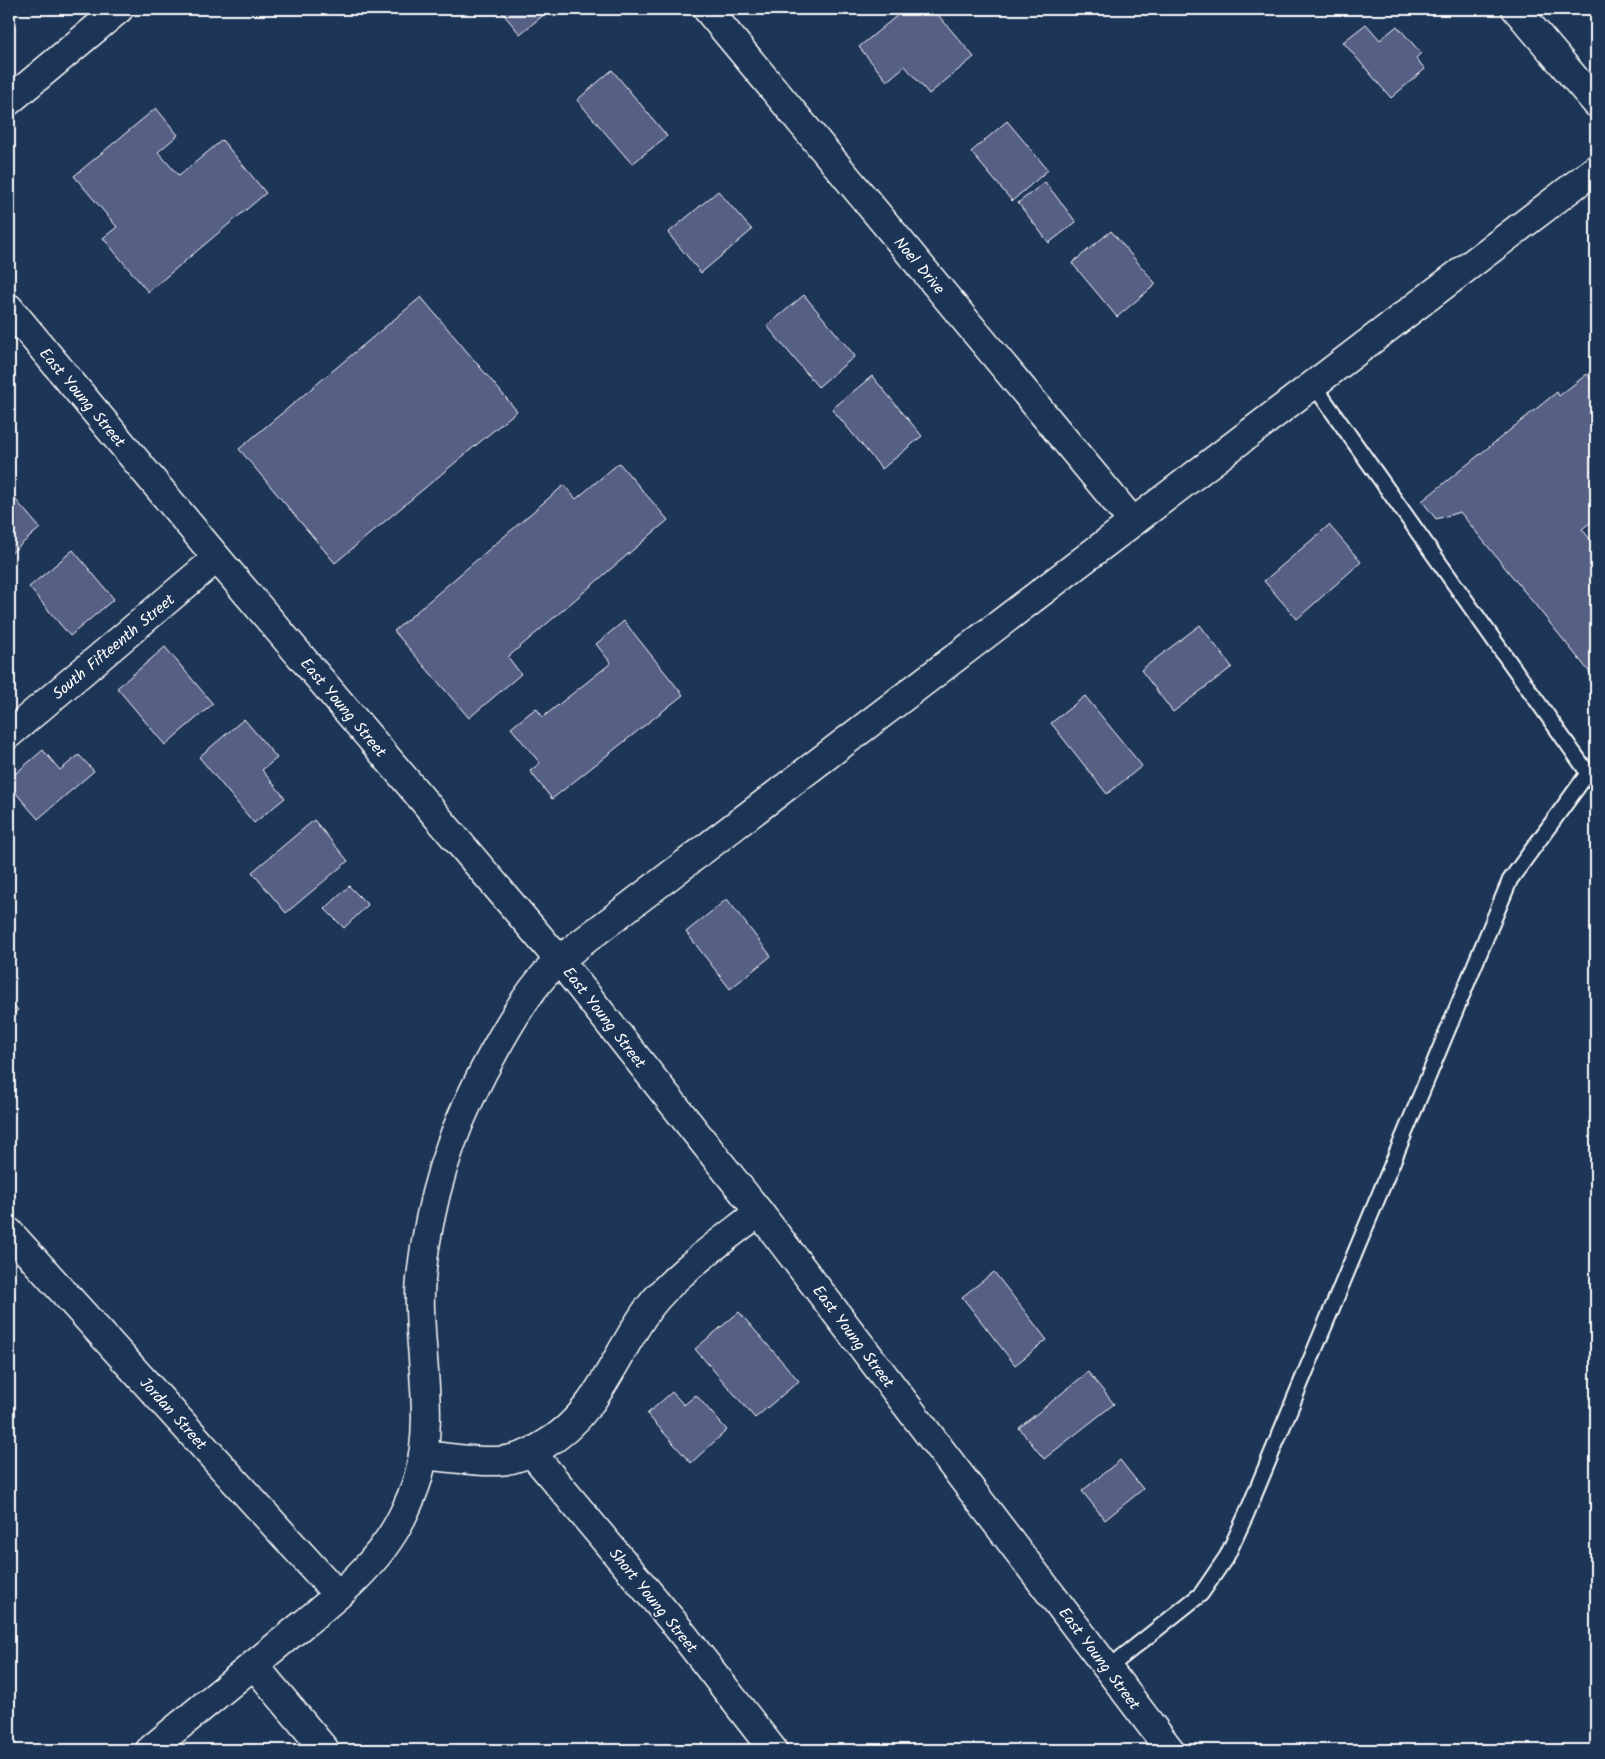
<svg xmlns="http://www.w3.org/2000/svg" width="1605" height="1759" font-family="Kalam,sans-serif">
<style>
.building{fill:#575e84;stroke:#fff}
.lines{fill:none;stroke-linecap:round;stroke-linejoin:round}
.service-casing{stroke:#fff;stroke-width:18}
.minor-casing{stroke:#fff;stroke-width:31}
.tertiary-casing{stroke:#fff;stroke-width:31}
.service{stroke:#1d3557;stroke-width:14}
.minor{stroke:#1d3557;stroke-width:28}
.tertiary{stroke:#1d3557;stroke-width:28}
.labels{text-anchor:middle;stroke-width:4;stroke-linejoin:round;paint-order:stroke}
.street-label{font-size:16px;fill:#fff;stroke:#1d3557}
</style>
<rect width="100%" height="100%" fill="#1d3557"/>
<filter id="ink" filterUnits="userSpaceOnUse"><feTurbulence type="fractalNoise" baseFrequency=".02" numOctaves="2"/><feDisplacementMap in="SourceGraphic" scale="10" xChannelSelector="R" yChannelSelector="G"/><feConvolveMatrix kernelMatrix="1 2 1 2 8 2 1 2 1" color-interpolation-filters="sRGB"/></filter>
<g filter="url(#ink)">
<g class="building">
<path d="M499,9H551L520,34Z"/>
<path d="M905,9H933L974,57L929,94L905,66L887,81L859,47Z"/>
<path d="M1366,24L1380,40L1397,26L1421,53L1416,58L1425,69L1391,98L1343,42Z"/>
<path d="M612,70L667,136L632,164L577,100Z"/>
<path d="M156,108L178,135L158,152L179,176L222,140L266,193L148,292L103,238L117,227L74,176Z"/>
<path d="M1007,121L1048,170L1012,201L971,152Z"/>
<path d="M1045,182L1076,222L1049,243L1018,203Z"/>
<path d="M718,191L752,230L701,273L668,233Z"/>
<path d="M1111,231L1156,284L1117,317L1072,263Z"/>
<path d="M804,295L855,356L818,387L767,326Z"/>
<path d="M421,297L517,411L335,563L239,449Z"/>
<path d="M1587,374L1596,385V518L1582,529L1596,547V680L1460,512L1436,519L1422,501L1557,392L1559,396Z"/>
<path d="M872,376L922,436L882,469L832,409Z"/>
<path d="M619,463L668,520L508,657L521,674L469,718L394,631L564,485L576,499Z"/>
<path d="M9,492L40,528L9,555Z"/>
<path d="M1329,525L1361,562L1297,619L1264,581Z"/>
<path d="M73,550L114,599L70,636L29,587Z"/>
<path d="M624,621L683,695L552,799L530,771L540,763L511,728L536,708L543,717L611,663L596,644Z"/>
<path d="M1200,625L1232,667L1173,712L1141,670Z"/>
<path d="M165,647L213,704L165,745L117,688Z"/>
<path d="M1085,696L1142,766L1107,794L1051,723Z"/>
<path d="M244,719L277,758L262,770L285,798L254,823L199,757Z"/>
<path d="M43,750L60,770L79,755L94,771L38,819L9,785V779Z"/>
<path d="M314,820L348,861L286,913L252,872Z"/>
<path d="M349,886L368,905L344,928L325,909Z"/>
<path d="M727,899L771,956L730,989L686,932Z"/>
<path d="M9,999L18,1010L9,1018Z"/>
<path d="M994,1272L1047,1340L1015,1365L962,1297Z"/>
<path d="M739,1312L799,1381L755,1418L695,1349Z"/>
<path d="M1088,1372L1114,1404L1044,1459L1019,1428Z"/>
<path d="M672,1392L684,1405L696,1395L727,1430L691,1463L647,1414Z"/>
<path d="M1120,1460L1143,1489L1105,1520L1082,1491Z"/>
<path d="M603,1742L610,1750H593Z"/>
</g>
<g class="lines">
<defs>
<path id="service" d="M1107,1669L1201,1594L1227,1556L1246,1515L1510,880L1588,773L1313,384"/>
<g id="minor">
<path d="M707,9L1133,522"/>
<path d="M1516,9L1596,103"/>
<path d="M9,101L119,9"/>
<path d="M9,734L217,558"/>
<path d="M9,1232L338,1595"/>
<path d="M532,1453L675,1624L773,1750"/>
<path d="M423,1455C447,1457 473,1462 498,1461C515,1460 530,1454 544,1445C597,1415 614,1356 648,1309C674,1274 725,1239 759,1212"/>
<path d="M254,1665L325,1750"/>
</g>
<g id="tertiary">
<path d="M9,308L217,558L559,960L759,1212L1170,1750"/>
<path d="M150,1750C195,1713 240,1676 285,1639C328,1604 377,1568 402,1517C408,1505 414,1491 418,1478C434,1423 421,1364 420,1308C419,1288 422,1267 425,1247C437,1171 459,1114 496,1048C514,1016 532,985 559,960L1596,169"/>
</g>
</defs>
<use href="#service" class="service-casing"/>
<use href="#minor" class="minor-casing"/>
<use href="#tertiary" class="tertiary-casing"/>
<use href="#service" class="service"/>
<use href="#minor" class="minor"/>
<use href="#tertiary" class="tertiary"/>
</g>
</g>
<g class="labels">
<g class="street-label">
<text transform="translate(920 265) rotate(50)" y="6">Noel Drive</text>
<text transform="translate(83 397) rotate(50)" y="6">East Young Street</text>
<text transform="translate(113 646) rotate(-40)" y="6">South Fifteenth Street</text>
<text transform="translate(344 707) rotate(50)" y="6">East Young Street</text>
<text transform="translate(605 1017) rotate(52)" y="6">East Young Street</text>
<text transform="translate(854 1336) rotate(53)" y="6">East Young Street</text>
<text transform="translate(174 1413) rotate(48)" y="6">Jordan Street</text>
<text transform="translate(654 1600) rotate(51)" y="6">Short Young Street</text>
<text transform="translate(1100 1658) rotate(53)" y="6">East Young Street</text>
</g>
</g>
<rect width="1605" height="1759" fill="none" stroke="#1d3557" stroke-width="30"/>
<rect x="15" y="15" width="1575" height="1729" fill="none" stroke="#fff" stroke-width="2" filter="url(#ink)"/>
</svg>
